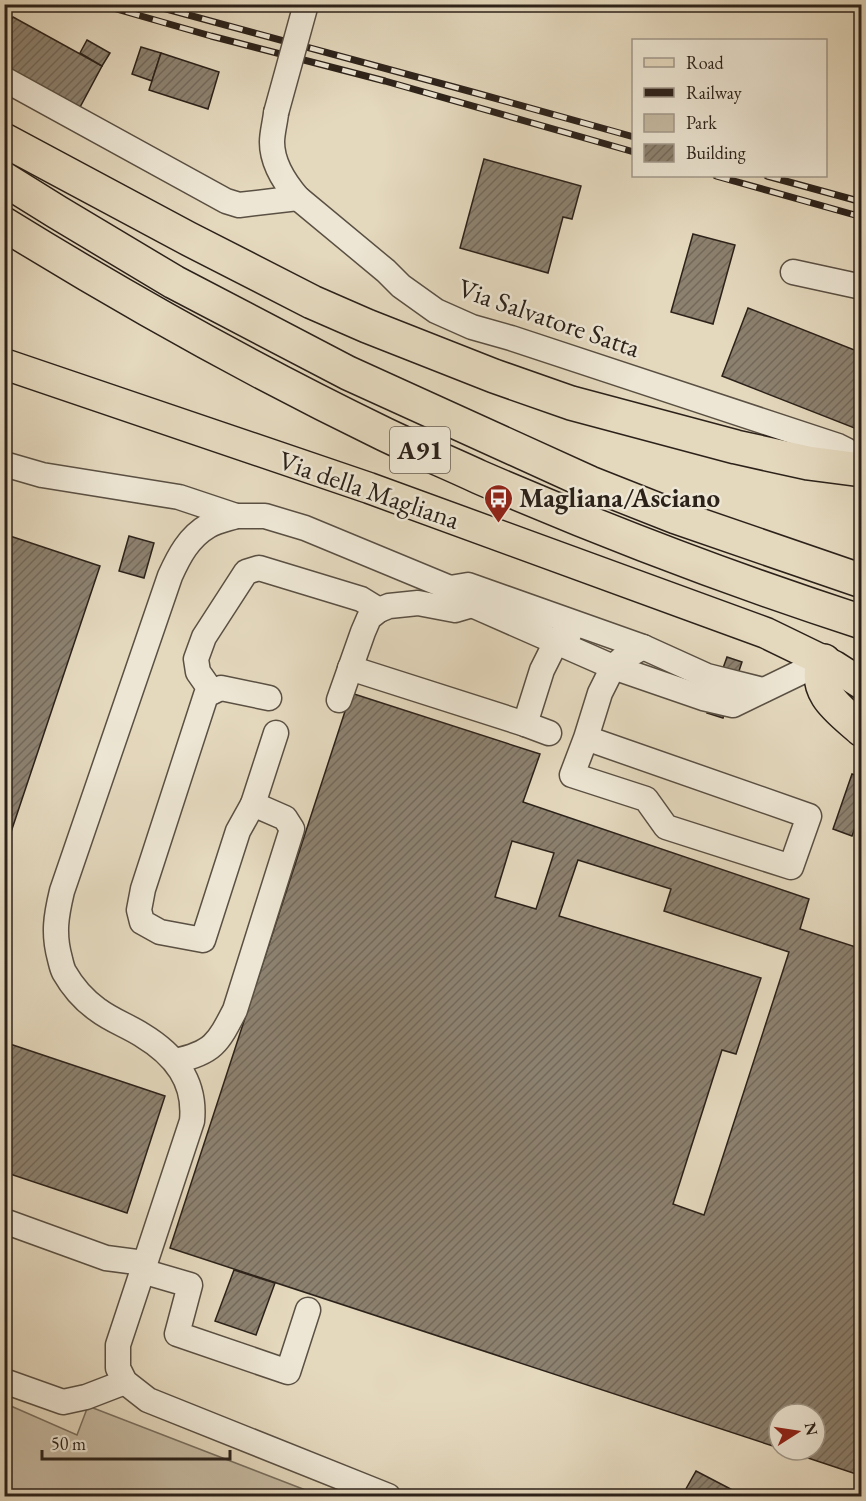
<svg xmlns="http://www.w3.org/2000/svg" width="866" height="1501" font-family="'EB Garamond',serif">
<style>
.green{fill:#c5b9a1;stroke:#786e5e;stroke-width:1.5}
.building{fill:url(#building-hatch);stroke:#2c221a;stroke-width:1.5;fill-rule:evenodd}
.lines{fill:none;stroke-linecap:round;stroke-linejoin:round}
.minor-casing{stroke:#5a5043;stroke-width:27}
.major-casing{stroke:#2c221a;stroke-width:33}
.highway-casing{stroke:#2c221a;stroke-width:36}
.minor{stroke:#ede6d4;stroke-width:24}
.major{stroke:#e4d8bd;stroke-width:30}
.highway{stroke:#e4d8bd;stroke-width:33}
.rail-casing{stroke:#2c221a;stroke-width:7}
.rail{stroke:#ede6d4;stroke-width:4.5;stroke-dasharray:14;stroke-linecap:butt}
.minor-bridge-casing{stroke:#5a5043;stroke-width:27;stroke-linecap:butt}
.minor-bridge{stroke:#ede6d4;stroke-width:24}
.labels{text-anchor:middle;stroke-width:5;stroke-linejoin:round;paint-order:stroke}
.shield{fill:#ede6d4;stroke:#665d52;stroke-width:1.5}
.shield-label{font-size:26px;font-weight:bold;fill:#2c221a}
.street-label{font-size:27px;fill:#2c221a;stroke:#ede6d4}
.poi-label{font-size:27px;font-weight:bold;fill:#2c221a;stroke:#ede6d4;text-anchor:start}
</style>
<defs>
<pattern id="building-hatch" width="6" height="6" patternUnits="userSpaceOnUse" patternTransform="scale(1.5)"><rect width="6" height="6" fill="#8c816f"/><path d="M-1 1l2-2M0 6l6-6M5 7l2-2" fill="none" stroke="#73695a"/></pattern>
</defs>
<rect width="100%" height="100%" fill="#e4d8bd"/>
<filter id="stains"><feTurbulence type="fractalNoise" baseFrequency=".00333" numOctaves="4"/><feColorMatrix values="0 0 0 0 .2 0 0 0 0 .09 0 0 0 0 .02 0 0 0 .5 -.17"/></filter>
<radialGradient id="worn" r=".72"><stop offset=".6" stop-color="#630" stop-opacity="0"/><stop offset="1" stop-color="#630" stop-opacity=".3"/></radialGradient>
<path class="green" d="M4,1403L77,1435L88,1406L321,1496H16L5,1492Z"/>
<g class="building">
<path d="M13,17L102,66L79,109L4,69V33Z"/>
<path d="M87,40L110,53L102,66L80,53Z"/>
<path d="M141,47L161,53L152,81L132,74Z"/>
<path d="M161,53L219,72L208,109L149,90Z"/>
<path d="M484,159L581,186L572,219L563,217L548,273L460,248Z"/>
<path d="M693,234L735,245L713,324L671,312Z"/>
<path d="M748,308L862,353V431L722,376Z"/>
<path d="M4,534L100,566L4,853Z"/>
<path d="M129,536L154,543L144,578L119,571Z"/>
<path d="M727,657L742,662L723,718L707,713Z"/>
<path d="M351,693L540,754L523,802L809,899L800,929L862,949V1476L784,1450H815V1414H779V1448L170,1248ZM512,841L554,853L536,909L495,897ZM578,860L671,889L664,911L789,952L704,1215L673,1204L722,1050L736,1054L761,978L559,916Z"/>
<path d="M852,774L862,777V809L852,836L833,829Z"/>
<path d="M4,1042L165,1096L127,1213L4,1172Z"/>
<path d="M234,1270L275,1283L256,1335L215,1321Z"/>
<path d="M696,1471L744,1496H682Z"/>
</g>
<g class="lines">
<defs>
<g id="minor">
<path d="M4,79L226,201L239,205L298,198"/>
<path d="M276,113C275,123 272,133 272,142C272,163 285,183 298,198L386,271L401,286L436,311L472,327L511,338L838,446L846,450L862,462"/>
<path d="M793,272L862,287"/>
<path d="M4,464L42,475L179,497L236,516H265L305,528L450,588L472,605L613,667L703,698L733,705L824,661"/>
<path d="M236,516C227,519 216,521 208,526C189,537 179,556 170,576L62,891C56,916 53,934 60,959C61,963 62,968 64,972C72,986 85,1001 98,1010C111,1020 128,1026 142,1035C175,1055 196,1081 192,1121L118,1345V1368L125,1382L148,1400L388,1496"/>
<path d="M450,588L468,585L643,647L707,676L763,690"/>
<path d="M350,668L525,724L549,733"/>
<path d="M212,692L198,672L196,659L204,637L246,572L259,568L361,599L379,610"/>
<path d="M339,700L363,632L369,618L379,610L389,606L418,603L455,610L472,605"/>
<path d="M525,724L542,670L556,642L563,636L569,634"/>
<path d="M586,738L809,816L791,867L666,827L646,799L572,775L586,738L600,693L613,667L622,659L643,647"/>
<path d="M253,804L238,831L203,940L160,932L142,922L139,910L143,889L206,695L221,688L269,698"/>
<path d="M175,1061C213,1053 218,1043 235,1010L292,829L285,818L253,804L276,733"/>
<path d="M4,1221L106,1258L144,1263"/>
<path d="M142,1271L190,1285L177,1334L288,1372L308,1310"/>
<path d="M4,1381L63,1402L86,1397L125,1382"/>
</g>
<path id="major" d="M4,364L369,488L766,633L834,666L862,684"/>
<g id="highway">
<path d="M4,140L187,238L312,302L367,326L494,376L571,403L736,447L808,463L862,470"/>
<path d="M4,179L57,212L174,282L348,373L590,483L676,517L862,581"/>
<path d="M4,224C127,300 254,371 384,434C415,449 447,462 479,477C604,531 732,580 862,622"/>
<path d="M824,661C812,693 841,711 862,730"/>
</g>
</defs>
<use href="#minor" class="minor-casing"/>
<use href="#major" class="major-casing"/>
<use href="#highway" class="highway-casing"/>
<use href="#minor" class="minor"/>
<use href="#major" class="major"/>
<use href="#highway" class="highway"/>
<defs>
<g id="rail">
<path d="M99,4L211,36L385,81L634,152"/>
<path d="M148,4L476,93L634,137"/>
<path d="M716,176L862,217"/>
<path d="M767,176L862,202"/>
</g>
</defs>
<use href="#rail" class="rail-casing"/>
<use href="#rail" class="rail"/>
<defs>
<path id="minor-bridge" d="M276,113L306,4"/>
</defs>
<use href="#minor-bridge" class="minor-bridge-casing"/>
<use href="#minor-bridge" class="minor-bridge"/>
</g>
<defs>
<symbol id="bus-pin" viewBox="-11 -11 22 30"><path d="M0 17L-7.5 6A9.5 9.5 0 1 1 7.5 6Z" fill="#8f2418" stroke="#ede6d4"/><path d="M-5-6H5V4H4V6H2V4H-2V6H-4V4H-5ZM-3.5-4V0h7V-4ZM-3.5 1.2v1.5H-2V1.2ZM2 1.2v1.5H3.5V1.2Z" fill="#fff"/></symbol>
</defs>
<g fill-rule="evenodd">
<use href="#bus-pin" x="482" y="482" width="33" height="45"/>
</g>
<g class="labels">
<rect class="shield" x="390" y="427" width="60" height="46" rx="4.5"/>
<g class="shield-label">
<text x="420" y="459">A91</text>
</g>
<g class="street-label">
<text transform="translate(549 318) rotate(19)" y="9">Via Salvatore Satta</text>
<text transform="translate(369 490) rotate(19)" y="9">Via della Magliana</text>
</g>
<g class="poi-label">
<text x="519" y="507">Magliana/Asciano</text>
</g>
</g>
<rect width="866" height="1501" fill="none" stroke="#e4d8bd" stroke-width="24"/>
<rect x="6" y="6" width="854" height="1489" fill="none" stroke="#2c221a" stroke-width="3"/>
<rect x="12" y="12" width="842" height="1477" fill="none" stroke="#2c221a" stroke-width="1.5"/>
<rect x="632" y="39" width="195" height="138" fill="#ede6d4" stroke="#a0988a" stroke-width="1.5"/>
<rect x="644" y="58" width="30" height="9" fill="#e4d8bd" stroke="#a0988a" stroke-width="1.5"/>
<text x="686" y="69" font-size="18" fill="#2c221a">Road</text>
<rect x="644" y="88" width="30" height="9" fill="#2c221a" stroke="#a0988a" stroke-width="1.5"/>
<text x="686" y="99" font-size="18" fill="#2c221a">Railway</text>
<rect x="644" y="114" width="30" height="18" fill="#c5b9a1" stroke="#a0988a" stroke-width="1.5"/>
<text x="686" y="129" font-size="18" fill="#2c221a">Park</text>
<rect x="644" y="144" width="30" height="18" fill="url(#building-hatch)" stroke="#a0988a" stroke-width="1.5"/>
<text x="686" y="159" font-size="18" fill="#2c221a">Building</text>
<g transform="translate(797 1432) rotate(78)"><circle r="28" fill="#ede6d4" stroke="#a0988a" stroke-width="1.5"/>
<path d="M0-4.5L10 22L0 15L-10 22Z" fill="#8f2418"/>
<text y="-9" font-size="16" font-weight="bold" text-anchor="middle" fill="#2c221a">N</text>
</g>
<path d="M42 1450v9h188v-9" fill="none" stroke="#2c221a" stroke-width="3"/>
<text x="51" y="1450" font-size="18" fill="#2c221a" stroke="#ede6d4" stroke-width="4.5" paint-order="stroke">50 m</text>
<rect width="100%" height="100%" filter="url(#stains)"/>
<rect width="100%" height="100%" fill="url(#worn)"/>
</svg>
